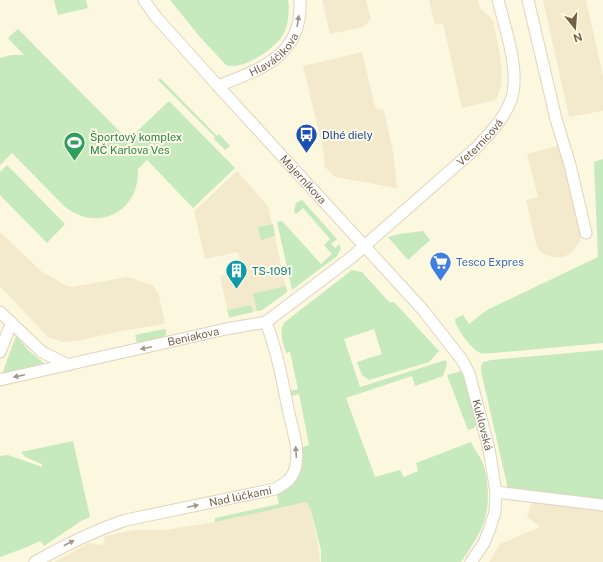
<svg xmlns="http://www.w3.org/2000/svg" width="603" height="562" font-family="'Public Sans',sans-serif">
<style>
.residential{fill:#f3eace}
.green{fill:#c6e9be}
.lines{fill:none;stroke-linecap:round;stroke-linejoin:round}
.minor-casing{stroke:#e0d4bc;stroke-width:13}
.minor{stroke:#fff;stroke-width:11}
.oneway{fill:#a39887}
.labels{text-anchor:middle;stroke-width:4;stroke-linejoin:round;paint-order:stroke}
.street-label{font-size:11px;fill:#726047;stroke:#fffae5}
.transit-label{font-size:11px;fill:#164399;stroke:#fffae5;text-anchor:start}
.leisure-label{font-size:11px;fill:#27864d;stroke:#fffae5;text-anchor:start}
.shop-label{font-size:11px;fill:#366cbe;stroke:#fffae5;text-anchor:start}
.culture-label{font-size:11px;fill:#0d838f;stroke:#fffae5;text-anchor:start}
</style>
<rect width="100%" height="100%" fill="#fcf7df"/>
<g class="residential">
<path d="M322,0H366L371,19L363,27L330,34Z"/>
<path d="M429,0H478L480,8L493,20L500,55L502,71L501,87L496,100L462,108L443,23L435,25Z"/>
<path d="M543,0H586L603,76V111L569,117Z"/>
<path d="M362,52L375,108L384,110L393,152L397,188L335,177L325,167L323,149L303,66Z"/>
<path d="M561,145L581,231L580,242L571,253L563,257H551L542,253L537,247L526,200L538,197L527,154Z"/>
<path d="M237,171L268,206L287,292L262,310L230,318L229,317L220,276L242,270L238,252L205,259L194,211Z"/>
<path d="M0,232L41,271L65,285L72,287L128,277L152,285L157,291L159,296L165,324L122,331L76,341L63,342L48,337L0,286Z"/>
<path d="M306,501L310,507L319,550L320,562H54L89,543L103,545L105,536L135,530H165L215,522Z"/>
<path d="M532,501L603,510V562H489L500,544L540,527L527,517Z"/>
</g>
<g class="green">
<path d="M54,0H86L88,8L58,15Z"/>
<path d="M170,0H288C290,8 288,23 285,31C278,47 244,71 226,65L200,37Z"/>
<path d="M18,29L128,140L169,101L235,168L193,208L130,142L147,160L138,169C140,211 98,234 64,206L12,153L0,165V58L11,55H24L8,38Z"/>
<path d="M160,78L217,136L219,134L230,146L225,150L214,139L215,137L158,80Z"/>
<path d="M603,159V343L494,353C489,353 485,354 480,353C472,349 455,328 455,319L463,315L469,324L487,310L598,257L594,162Z"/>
<path d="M7,165L65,224L47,243L0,195V172Z"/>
<path d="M302,200L337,239L331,244L335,248L339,244L341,248L337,256L292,290L277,222L282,221L321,264L332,254L324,245L330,239L303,208L296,214L294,211L296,203Z"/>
<path d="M273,224L275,236L261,240L258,227Z"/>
<path d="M423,231L430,240L408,260L388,237L399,234Z"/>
<path d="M352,270L362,272L390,303L394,302L439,351L429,362L369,380L362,375L357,362L382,354L374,329L344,339L360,387L446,360L447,364L443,376L415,386L412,376L346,398L375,477L400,470L404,477L418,471L416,463L471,442C474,449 479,455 482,461C489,479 490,504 484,522C479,536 469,550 461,562H321V550L310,507L306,502L215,522V518L279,504L277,495C299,483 305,472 302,447L309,445L299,394L291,396L290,391L298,389L290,352L286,353C283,342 278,331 285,322Z"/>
<path d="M286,286L287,292L262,310L257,311L253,294Z"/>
<path d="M251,305L253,312L229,317L227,309L229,310Z"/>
<path d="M164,329L166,330V334L165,337L137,343L135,335Z"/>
<path d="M16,336L29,351L45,364L2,374Z"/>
<path d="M603,350V501L508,489L481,371V366L483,362L491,360Z"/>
<path d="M461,371L467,387L477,423L474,428L468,430L447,375Z"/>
<path d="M73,441L90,517L81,521L44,546L40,541L27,547L0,557V456L8,455L42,467V464L25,457L21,452Z"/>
</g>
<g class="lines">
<defs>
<g id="minor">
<path id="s1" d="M144,0L156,17L218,86L423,310L462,360L469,373L489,449L496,492L495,512L490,528L484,543L471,562"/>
<path d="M528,0L556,119L570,165L586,233"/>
<path id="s2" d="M218,86C261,69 303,56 300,0"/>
<path d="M0,312L42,352L68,365"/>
<path d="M0,352L11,324"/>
<path id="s3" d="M0,380L226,329L266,322L352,257L476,148C490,133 504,119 511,100C521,72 505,28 498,0"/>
<path d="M496,492L603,505"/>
<path id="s4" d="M35,562C65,545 93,531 126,520L275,489C285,484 294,478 296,465C299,449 293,430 289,414C283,383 277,351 266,322"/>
</g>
</defs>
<use href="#minor" class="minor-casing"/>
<use href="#minor" class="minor"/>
</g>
<defs><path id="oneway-solid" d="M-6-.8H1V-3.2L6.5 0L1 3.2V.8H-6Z"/></defs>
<g class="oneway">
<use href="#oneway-solid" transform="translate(298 21) rotate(-81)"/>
<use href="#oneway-solid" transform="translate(146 348) rotate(168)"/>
<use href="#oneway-solid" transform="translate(19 376) rotate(168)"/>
<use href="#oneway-solid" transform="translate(296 452) rotate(-94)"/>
<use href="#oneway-solid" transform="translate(193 506) rotate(-12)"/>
<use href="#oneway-solid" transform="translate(69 543) rotate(-28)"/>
</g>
<defs>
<symbol id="bus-pin" viewBox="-11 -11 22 30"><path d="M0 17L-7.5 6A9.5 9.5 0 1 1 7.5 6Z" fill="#1a4fb4" stroke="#fffae5"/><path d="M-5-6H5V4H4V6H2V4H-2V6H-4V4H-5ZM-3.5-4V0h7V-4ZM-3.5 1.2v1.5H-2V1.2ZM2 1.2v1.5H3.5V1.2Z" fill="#fff"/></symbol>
<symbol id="stadium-pin" viewBox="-11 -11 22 30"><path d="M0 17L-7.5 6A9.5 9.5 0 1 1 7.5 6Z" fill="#2e9e5b" stroke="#fffae5"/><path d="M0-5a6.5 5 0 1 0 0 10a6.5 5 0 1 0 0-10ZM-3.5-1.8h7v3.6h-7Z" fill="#fff"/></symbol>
<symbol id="supermarket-pin" viewBox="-11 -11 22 30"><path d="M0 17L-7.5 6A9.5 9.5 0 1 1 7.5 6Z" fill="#3f7fe0" stroke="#fffae5"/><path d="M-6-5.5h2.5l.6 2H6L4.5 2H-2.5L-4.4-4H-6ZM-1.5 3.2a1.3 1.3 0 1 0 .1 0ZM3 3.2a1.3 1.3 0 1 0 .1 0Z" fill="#fff"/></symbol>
<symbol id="building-pin" viewBox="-11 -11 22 30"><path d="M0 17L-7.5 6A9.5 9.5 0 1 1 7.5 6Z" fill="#0f9aa8" stroke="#fffae5"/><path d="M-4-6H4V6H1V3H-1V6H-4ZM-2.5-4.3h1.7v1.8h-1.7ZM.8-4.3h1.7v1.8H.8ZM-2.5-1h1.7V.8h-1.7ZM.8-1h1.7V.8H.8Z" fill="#fff"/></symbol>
</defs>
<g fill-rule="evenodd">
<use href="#bus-pin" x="294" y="122" width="25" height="34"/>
<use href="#stadium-pin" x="62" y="130" width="25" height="34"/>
<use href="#supermarket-pin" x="428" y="250" width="25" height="34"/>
<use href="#building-pin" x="224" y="258" width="25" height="34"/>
</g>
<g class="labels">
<g class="street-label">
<text dy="4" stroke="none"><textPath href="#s2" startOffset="65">Hlaváčikova</textPath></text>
<text dy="4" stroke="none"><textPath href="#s3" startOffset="552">Veternicová</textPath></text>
<text dy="4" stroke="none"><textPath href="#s1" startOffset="240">Majerníkova</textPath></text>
<text dy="4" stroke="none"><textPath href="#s3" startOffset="198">Beniakova</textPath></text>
<text dy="4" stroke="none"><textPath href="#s1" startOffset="549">Kuklovská</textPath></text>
<text dy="4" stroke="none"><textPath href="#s4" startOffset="217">Nad lúčkami</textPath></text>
</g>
<g class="transit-label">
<text x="322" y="139">Dlhé diely</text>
</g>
<g class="leisure-label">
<text x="90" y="141">Športový komplex<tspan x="90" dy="13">MČ Karlova Ves</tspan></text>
</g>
<g class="shop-label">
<text x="456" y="266">Tesco Expres</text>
</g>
<g class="culture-label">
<text x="252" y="275">TS-1091</text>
</g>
</g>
<g transform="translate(575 28) rotate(163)" stroke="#fffae5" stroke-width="3" paint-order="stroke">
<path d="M0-3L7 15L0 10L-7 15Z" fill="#726047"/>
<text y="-6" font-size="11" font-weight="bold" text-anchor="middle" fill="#726047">N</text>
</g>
</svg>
